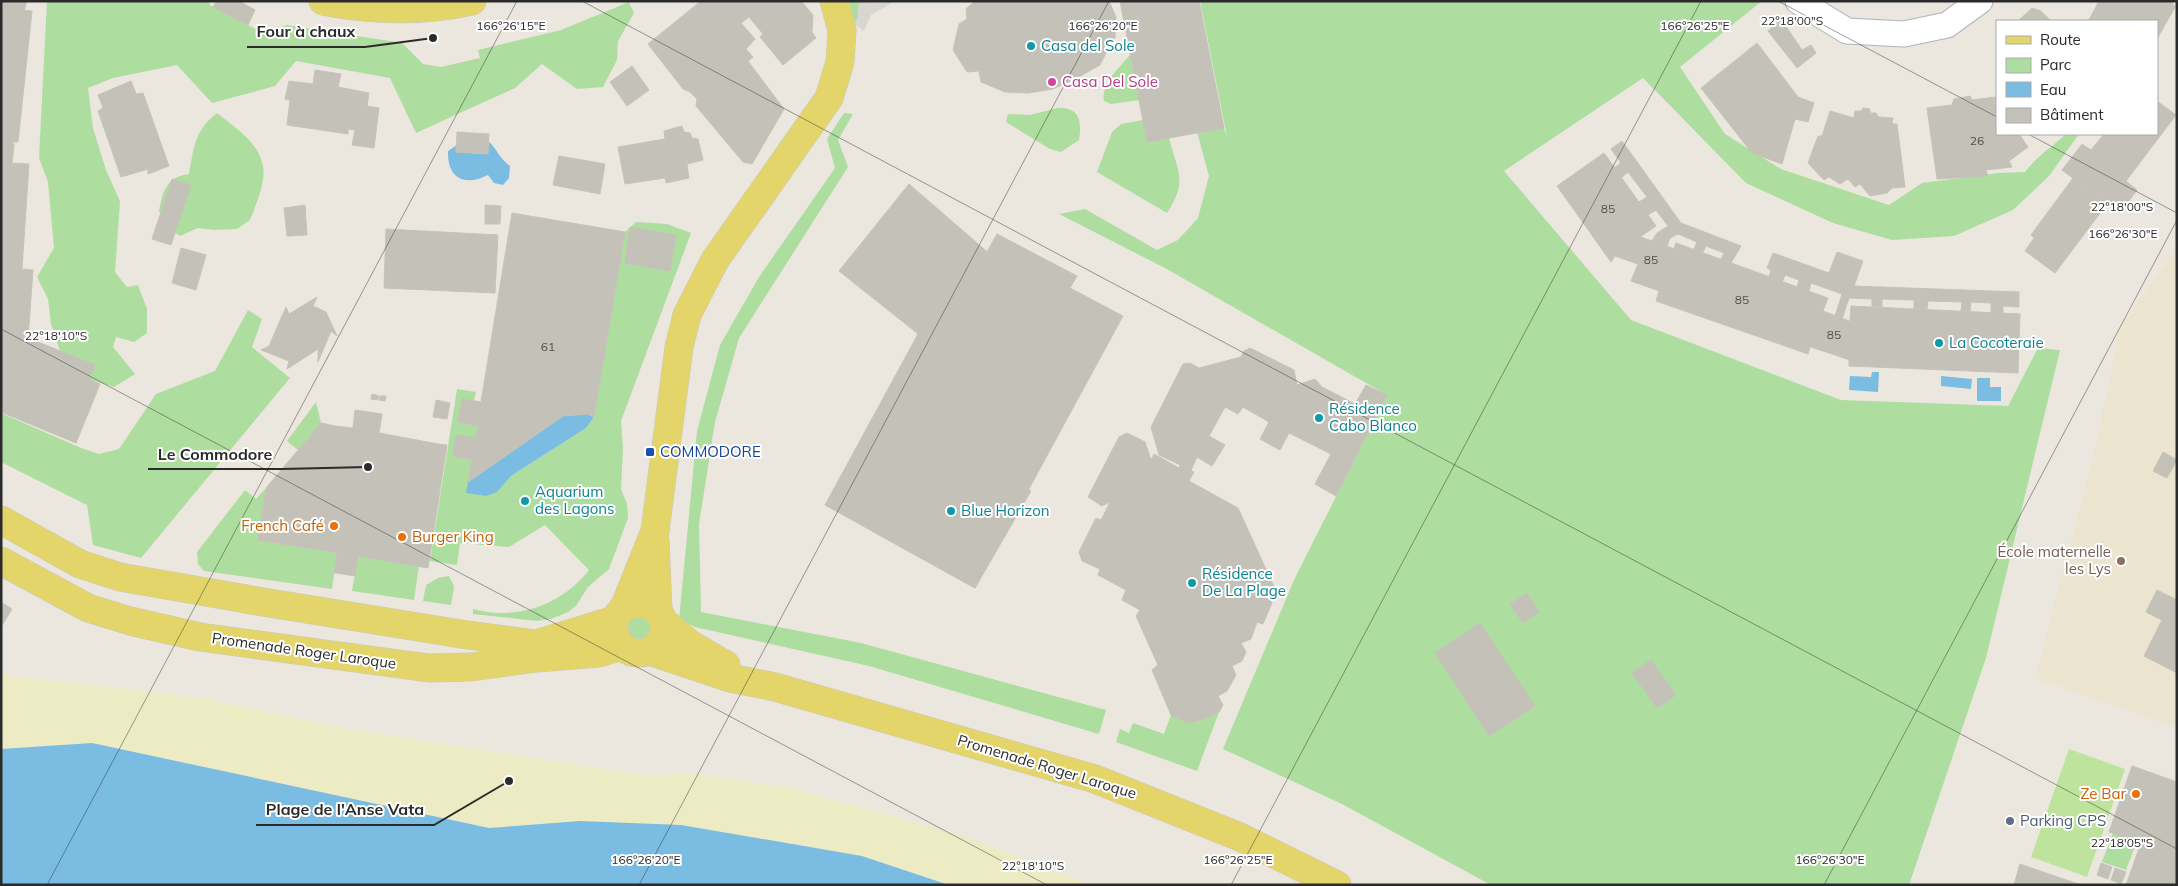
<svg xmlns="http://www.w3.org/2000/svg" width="2178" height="886" font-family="Mulish,sans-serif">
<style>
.education{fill:#ebe5cf}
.green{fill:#aedda0}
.sand{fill:#edebc4}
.pitch{fill:#bde39c}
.plaza{fill:#d8d6d0}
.water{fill:#7bbce3}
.building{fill:#c4c1b9;stroke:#c6c3b8}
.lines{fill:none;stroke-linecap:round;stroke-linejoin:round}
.street-casing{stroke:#b1b3bd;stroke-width:27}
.primary-casing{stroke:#c8c8c8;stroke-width:29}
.street{stroke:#fff;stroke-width:25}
.primary{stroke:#e4d56b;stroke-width:28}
.ticks{fill:none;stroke:#2b2b2b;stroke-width:1;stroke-opacity:0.45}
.culture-dot{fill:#0f9aa8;stroke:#fff;stroke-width:2}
.hotel-dot{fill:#d1479c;stroke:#fff;stroke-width:2}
.transit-dot{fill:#1a4fb4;stroke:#fff;stroke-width:2}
.food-dot{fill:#e8710a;stroke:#fff;stroke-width:2}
.education-dot{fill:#8d6e63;stroke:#fff;stroke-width:2}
.service-dot{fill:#5c6f8a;stroke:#fff;stroke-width:2}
.labels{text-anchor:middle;stroke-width:4;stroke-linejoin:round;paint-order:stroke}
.number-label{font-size:12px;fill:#51504e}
.culture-label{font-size:15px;fill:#0d838f;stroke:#fff;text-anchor:start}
.hotel-label{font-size:15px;fill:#b23c85;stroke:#fff;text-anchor:start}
.transit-label{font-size:15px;fill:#164399;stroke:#fff;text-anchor:start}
.food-label{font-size:15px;fill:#c56008;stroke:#fff;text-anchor:end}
.education-label{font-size:15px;fill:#785e54;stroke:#fff;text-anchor:end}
.street-label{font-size:15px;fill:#2b2b2b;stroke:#fff}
.service-label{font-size:15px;fill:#4e5e75;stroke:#fff;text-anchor:start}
.ticks-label{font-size:12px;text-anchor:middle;fill:#2b2b2b;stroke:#fff;stroke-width:4;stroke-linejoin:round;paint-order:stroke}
.leader{fill:none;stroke:#2b2b2b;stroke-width:2}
.callout-dot{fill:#2b2b2b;stroke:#fff;stroke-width:2}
.callout-label{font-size:16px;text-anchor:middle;font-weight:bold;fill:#2b2b2b;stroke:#fff;stroke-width:4;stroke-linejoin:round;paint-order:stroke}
</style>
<rect width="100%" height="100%" fill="#ebe7de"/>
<path class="education" d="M2177,248V728L2035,678L2094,456L2120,328Z"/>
<g class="green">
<path d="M47,1H209L210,5L263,33L287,25L402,43L423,64L441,67L480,58L478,50L561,30L629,2L634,13L618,41L617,60L603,87L577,89L542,64L515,88L416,133L390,78L296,61L275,86L212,103L177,65L113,78L88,88L93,128L106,170L120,201L115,272L127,287L138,285L147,309V333L134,342L116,337L113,347L135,374L114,387L89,379L60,351L51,324L48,299L37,277L54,248L48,182L39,158Z"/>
<path d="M847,1H859L858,18L854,23Z"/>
<path d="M1200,1H1762L1680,67L1725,134L1781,169L1889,205L1922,183L1998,173L2025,172C2036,157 2052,147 2066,134H2079L2049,176L2013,210L1954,236L1892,240L1833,223L1746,183L1643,78L1504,171L1631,320L1841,400L2008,406L2038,348L2060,350L1986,658L1909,885H1491L1342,804L1223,749L1294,580L1387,395L1165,268L1059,214L1085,209L1157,250L1178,240L1198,218L1209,176L1197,132L1224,128L1227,137Z"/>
<path d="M1130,55L1139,100L1111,104L1104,101C1101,83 1119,68 1130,55Z"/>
<path d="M1057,108C1080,107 1082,121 1079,140L1061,152L1050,149L1006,122L1008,114L1030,115Z"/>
<path d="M217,113C238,130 268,148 263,180C261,193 255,207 250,220L237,229L214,230L198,228L180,236L167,227L159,211C163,191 166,177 189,174C194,148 194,131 217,113Z"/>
<path d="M844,113L853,114L838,140L848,167L739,338L715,422L699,524L701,612L861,643L1106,710L1099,734L869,666L695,627L679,620L697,431L720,345L759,277L835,168L827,139Z"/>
<path d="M1143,120L1169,138C1178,173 1188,181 1167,213L1097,172L1112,132L1121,124Z"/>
<path d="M636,222L667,224L691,233L621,421L623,449L621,489L627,504L628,518L609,569L588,587L576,606L568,612L551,619L537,621L473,614V609C516,621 562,605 589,570L545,525L509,547L460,543L457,565L430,561L457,389L476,392L474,401L462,400L458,422L478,426L476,438L456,435L453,456L472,460L467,493L497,492L511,476L586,428L594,417L625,232Z"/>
<path d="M248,310L262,319L252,347L290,378L141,558L93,545L87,505L1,462V413L81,448L99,454L119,449L156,394L215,371Z"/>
<path d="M316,402L321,423L298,450L287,441Z"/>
<path d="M266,488L258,540L337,553L332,589L204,571L198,564L197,552L245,490L256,499Z"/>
<path d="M358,556L419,566L414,600L352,591Z"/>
<path d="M449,576L454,586L451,605L423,601L426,585L438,578Z"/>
<path d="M633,603L646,604L663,635C651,655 640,658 620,646L614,620Z"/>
<path d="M1219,712L1197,771L1116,742L1120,729L1129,733L1133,723L1164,734L1171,715C1192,724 1199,722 1219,712Z"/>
<path d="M2113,833L2137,841L2126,870L2102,862Z"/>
</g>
<path class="sand" d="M1,674L201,698L348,729L643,775L695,774L791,788L966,837L1092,885H949L862,856L580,821L489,828L92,743L1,749Z"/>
<path class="pitch" d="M2069,749L2125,769L2087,877L2031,857Z"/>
<path class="plaza" d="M859,1H873L875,3L878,1H895L871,15L864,31L854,23L858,18Z"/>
<g class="water">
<path d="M488,141C498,150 499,158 510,166L509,178L503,185L494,183L488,175C464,187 447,178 448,151L457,145L456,152L487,154Z"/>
<path d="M1872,372H1879L1878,392L1849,390L1850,376L1871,377Z"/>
<path d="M1941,376L1972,379L1971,389L1941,386Z"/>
<path d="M1977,378H1990V387H2001V401H1977Z"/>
<path d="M587,414L594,417L586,428L511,476L497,492L486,496L466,493L468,482L563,416Z"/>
<path d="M92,743L489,828L580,821L681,825L862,856L949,885H1V749Z"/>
</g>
<g class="building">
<path d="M1,1H27L24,11L1,8Z"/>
<path d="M217,1H239L255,10L248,25L213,7Z"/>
<path d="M701,1H801L813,15L812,32L816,38L783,65L760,37L763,34L749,17L741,23L755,39L746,49L753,57L748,61L784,109L752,164L743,162L696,106L697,99L690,92L683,89L648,44Z"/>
<path d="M975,1H1109L1116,17L1115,38L1107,42V51L1100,65L1075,79L1053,89L1028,93L1005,92L981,82L979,71L967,72L953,50L959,24L967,19L966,9Z"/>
<path d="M1120,1H1199L1224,128L1147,142Z"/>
<path d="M2099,1H2171L2175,7L2157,39V21L2089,20Z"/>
<path d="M1,8L32,11L18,142H12L14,145L1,144Z"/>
<path d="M2032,8L2041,11L2051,21H2018Z"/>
<path d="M1781,19L1802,50L1811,45L1816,53L1797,68L1768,31Z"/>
<path d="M1757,43L1798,97L1814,103L1808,122L1795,119L1782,164L1752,153L1701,88Z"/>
<path d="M632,66L649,90L627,106L610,82Z"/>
<path d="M315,70L341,74L338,87L369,93L367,106L379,108L374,148L352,145L355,130L348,129V134L287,125L290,100L285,99L289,81L313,84Z"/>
<path d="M131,81L136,94L143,93L169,166L148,174V169L121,177L98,111L103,108L98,95Z"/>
<path d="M1970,96L1972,100L1996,97L1997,134H2019L2028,147L2009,161L2012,167L1986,170L1988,176L1937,179L1927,108L1952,105L1954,99Z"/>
<path d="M2157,101L2176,115L2126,181L2137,190L2120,213L2062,170L2082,144L2091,150L2104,134H2157Z"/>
<path d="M1863,108L1870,109V113H1876L1878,117L1893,118L1892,124H1897L1905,187L1892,188L1887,193L1870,196L1860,184L1855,187L1848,179L1840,184L1829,177L1824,180L1808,163L1818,136H1822L1830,111L1854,118L1855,111H1861Z"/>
<path d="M682,126L684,132L690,133L692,138L698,139L703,160L687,164L689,178L666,183L665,178L625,184L618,147L665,139L664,131Z"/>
<path d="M457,132L489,134L488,154L456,152Z"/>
<path d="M1622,141L1681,223L1741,246L1731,263L1721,259L1724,253L1706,246L1703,252L1694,249L1697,242L1678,234L1670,238L1667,246L1652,241L1657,233L1668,226L1656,210L1648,215L1639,202L1647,197L1628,172L1621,178L1614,168L1621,163L1611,149Z"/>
<path d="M1,144L14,145L12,163L29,164L22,269L33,270L28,338L95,365L89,379L100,384L76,443L1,412Z"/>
<path d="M1604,153L1656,226L1640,237L1624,231L1615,256L1611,262L1557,186Z"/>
<path d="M559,156L605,164L600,194L553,185Z"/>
<path d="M2073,178L2107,204L2055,273L2025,251L2034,238L2031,235Z"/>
<path d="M172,179L191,185L171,245L152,239Z"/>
<path d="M909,184L999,262L932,345L839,271Z"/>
<path d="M305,205L307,235L287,236L284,208Z"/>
<path d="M485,205L501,206L500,224H485Z"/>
<path d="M512,213L625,232L594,417L587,414L563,416L468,482L472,460L453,456L456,435L476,438L478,426L458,422L462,399L481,402Z"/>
<path d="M630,227L676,235L670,271L625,263Z"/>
<path d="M386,229L498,235L495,293L384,288Z"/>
<path d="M1624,231L1680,251L1665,293L1631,281L1638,264L1615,256Z"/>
<path d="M997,234L1077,276L1070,288L1123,316L975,588L825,505L918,334L932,345L999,262L987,252Z"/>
<path d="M1676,243L1828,298L1823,311L1815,308L1802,344L1810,347L1808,354L1656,301L1659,291L1665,293L1680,251L1674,249Z"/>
<path d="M181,248L206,255L196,290L172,283Z"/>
<path d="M1837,252L1863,261L1854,286L2019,292V307L2003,306V313L1991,312V303L1971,302L1970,311H1961L1962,302L1928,301L1927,309H1914V300L1882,299V307L1872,306V299L1849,298L1842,319L1835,316L1842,294L1811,283L1809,291L1797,287L1799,280L1785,275L1782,282L1769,277L1771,270L1767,268L1773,253L1829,273Z"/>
<path d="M317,297L313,306L326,312L337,336L331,331L318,362V349L287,369L289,361L261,350L269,346L286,307L289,314Z"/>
<path d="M1851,306L2020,314L2018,373L1849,366V360L1853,361L1865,327L1850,321Z"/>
<path d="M1815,308L1865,327L1853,361L1802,344Z"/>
<path d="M1250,348L1294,370L1297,385L1315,379L1322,387L1355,404L1366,385L1387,395L1336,496L1315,484L1331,454L1289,433L1280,450L1260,439L1269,422L1243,407L1238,414L1225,407L1209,436L1225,445L1212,466L1197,457L1191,470L1159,455L1151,427L1183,364L1190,363L1199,368L1241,357L1244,351Z"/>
<path d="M372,394L379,396L377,400L371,399Z"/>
<path d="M380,396H386L385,401L379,400Z"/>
<path d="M436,400L450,403L447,419L433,417Z"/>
<path d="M355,410L382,414L379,433L438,444L421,549L275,525L280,493L335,426L353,428Z"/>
<path d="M321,423L335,426L280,493L275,525L421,549L438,444L447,445L428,568L340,553L336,573H334L337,553L258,540L266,488Z"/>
<path d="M927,431L1031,491L975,588L872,531Z"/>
<path d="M1127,433L1145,442L1151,460L1154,454L1179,468L1180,465L1194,472L1189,481L1238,508L1276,591L1268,595L1272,603L1263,624L1257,622L1251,639L1241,643L1246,652L1242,661L1232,666L1236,675L1227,691L1218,696L1223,705L1219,712L1204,719L1188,723L1171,715L1152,670L1158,665L1136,616L1140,610L1122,600L1126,590L1098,575L1100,569L1082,561L1079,552L1096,518L1101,520L1110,502L1102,506L1088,497L1119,437Z"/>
<path d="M2163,452L2177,460L2167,478L2153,471Z"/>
<path d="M340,553L358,556L355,576L336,573Z"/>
<path d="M2157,590L2177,600V673L2144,656L2162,620L2146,612Z"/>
<path d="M1527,593L1539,612L1523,623L1510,604Z"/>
<path d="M1,602L12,609L1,627Z"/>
<path d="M1480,623L1535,706L1489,736L1435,653Z"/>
<path d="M1651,660L1676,695L1657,708L1632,673Z"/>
<path d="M2132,766L2177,782L2176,885H2126L2141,843L2109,832Z"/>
<path d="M2101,863L2112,867L2108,879L2097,875Z"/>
<path d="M2020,864L2081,885H2014Z"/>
<path d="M2115,868L2126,872L2121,884L2111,880Z"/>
<path d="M2022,869L2071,885H2017Z"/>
</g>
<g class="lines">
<defs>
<path id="street" d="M1798,1L1847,31L1904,34L1947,25L1980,1"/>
<g id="primary">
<path d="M323,1C373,11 422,12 472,1"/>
<path d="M1,520L80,564L120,577L263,602L461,634L536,644L614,620"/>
<path d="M655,540L658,611"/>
<path d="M1,561L88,608L130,621L200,637L429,668L471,667L537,658L599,653L622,646"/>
<circle cx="639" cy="628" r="25"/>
<path d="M624,608L655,531L679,347L687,315L715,260L829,98L840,62L842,30L834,1"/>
<path d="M664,622L690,644L726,665"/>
<path d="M649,651L730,678L775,687L1095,779L1240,837L1337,885"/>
</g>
</defs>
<use href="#street" class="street-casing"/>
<use href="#primary" class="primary-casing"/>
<use href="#street" class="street"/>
<use href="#primary" class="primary"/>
</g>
<path class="ticks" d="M582,1L2177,849M1778,1L1997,117M2028,134L2177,213M1,329L1047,885M47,885L517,1M639,885L1109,1M1231,885L1701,1M1824,885L2177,220"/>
<g class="culture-dot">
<circle cx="1031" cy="46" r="5"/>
<circle cx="1939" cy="343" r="5"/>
<circle cx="1319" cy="418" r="5"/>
<circle cx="525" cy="501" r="5"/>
<circle cx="951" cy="511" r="5"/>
<circle cx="1192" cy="583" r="5"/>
</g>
<circle class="hotel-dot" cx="1052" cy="82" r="5"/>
<rect class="transit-dot" x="645" y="447" width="10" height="10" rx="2.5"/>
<g class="food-dot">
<circle cx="334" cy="526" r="5"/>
<circle cx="402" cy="537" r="5"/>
<circle cx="2136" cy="794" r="5"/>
</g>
<circle class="education-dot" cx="2121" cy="561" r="5"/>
<circle class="service-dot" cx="2010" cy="821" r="5"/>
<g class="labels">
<g class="number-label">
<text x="1977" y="145">26</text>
<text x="1608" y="213">85</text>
<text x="1651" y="264">85</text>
<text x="1742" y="304">85</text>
<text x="1834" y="339">85</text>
<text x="548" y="351">61</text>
</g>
<g class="culture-label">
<text x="1041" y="51">Casa del Sole</text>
<text x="1949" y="348">La Cocoteraie</text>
<text x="1329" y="414">Résidence<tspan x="1329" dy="17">Cabo Blanco</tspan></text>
<text x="535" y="497">Aquarium<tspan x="535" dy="17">des Lagons</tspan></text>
<text x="961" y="516">Blue Horizon</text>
<text x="1202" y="579">Résidence<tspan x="1202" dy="17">De La Plage</tspan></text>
</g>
<g class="hotel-label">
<text x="1062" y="87">Casa Del Sole</text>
</g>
<g class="transit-label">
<text x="660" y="457">COMMODORE</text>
</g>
<g class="food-label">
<text x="324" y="531">French Café</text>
<text x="412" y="542" text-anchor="start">Burger King</text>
<text x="2126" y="799">Ze Bar</text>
</g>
<g class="education-label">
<text x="2111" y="557">École maternelle<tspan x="2111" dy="17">les Lys</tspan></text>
</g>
<g class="street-label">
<text transform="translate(304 651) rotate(8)" y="5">Promenade Roger Laroque</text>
<text transform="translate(1047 767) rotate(17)" y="5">Promenade Roger Laroque</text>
</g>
<g class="service-label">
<text x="2020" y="826">Parking CPS</text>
</g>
</g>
<g class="ticks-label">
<text x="1792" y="25">22°18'00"S</text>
<text x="511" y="30">166°26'15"E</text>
<text x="1103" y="30">166°26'20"E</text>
<text x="1695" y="30">166°26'25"E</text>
<text x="2122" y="211">22°18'00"S</text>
<text x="2123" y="238">166°26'30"E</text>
<text x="56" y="340">22°18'10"S</text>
<text x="2122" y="847">22°18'05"S</text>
<text x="646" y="864">166°26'20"E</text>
<text x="1238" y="864">166°26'25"E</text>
<text x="1830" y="864">166°26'30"E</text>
<text x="1033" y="870">22°18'10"S</text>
</g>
<path class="leader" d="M433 38L365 47H247M368 467L282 469H148M509 781L434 825H256"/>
<g class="callout-dot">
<circle cx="433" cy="38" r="5"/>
<circle cx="368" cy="467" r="5"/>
<circle cx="509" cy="781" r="5"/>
</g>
<g class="callout-label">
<text x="306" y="37">Four à chaux</text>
<text x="215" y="460">Le Commodore</text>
<text x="345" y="815">Plage de l'Anse Vata</text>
</g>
<rect width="2178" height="886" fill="none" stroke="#2b2b2b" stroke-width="5"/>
<rect x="1996" y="20" width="162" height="115" fill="#ffffff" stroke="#aaaaaa"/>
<rect x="2006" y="36" width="25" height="8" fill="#e4d56b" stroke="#aaaaaa"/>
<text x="2040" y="45" font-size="15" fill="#2b2b2b">Route</text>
<rect x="2006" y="58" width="25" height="15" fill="#aedda0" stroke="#aaaaaa"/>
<text x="2040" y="70" font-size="15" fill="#2b2b2b">Parc</text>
<rect x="2006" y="82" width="25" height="15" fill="#7bbce3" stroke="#aaaaaa"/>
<text x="2040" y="95" font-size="15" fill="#2b2b2b">Eau</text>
<rect x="2006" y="108" width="25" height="15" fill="#c4c1b9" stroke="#aaaaaa"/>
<text x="2040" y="120" font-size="15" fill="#2b2b2b">Bâtiment</text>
</svg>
